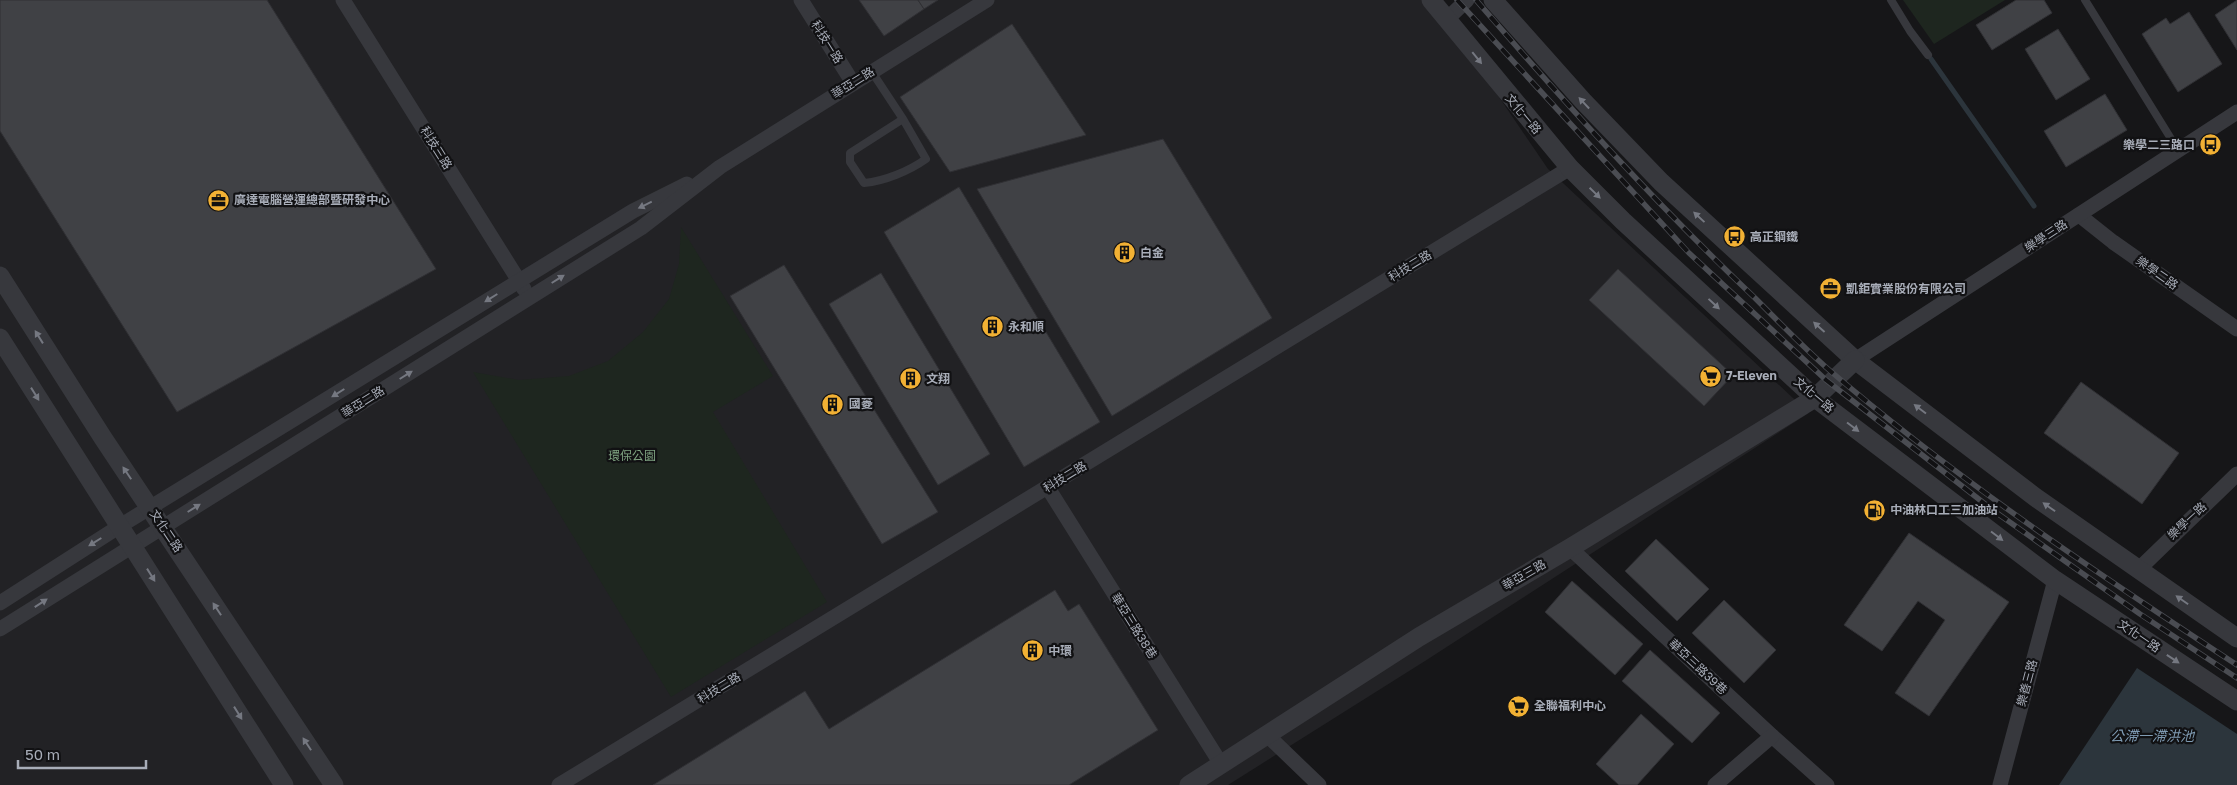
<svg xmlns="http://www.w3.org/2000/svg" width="2237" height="785" font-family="'Golos Text','Noto Sans TC',sans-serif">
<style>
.built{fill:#222225}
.green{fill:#1e261f}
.water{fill:#2c353c}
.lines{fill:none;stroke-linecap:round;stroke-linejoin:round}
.stream{stroke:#2c353c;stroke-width:5}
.building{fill:#404145;stroke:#303034}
.service{stroke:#37383d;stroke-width:8}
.minor{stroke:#37383d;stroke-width:15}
.tertiary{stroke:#37383d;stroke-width:19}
.rail-casing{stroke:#4a4c52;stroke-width:5.5}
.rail{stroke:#111113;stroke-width:4;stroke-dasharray:11;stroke-linecap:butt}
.oneway{fill:#757881}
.labels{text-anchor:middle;stroke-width:4.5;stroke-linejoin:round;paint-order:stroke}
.street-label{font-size:12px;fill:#a8adb8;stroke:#111113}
.poi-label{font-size:12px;font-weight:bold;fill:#a8adb8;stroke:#111113;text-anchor:start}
.park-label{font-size:12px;fill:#7fa381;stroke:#111113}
.water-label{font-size:14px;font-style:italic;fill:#7f9bb3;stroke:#111113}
</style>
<rect width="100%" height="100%" fill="#161618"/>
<path class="built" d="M0,0H1433L1548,169L1809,413L1425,661L1228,785H0Z"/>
<g class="green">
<path d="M1903,0H2005L1934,44Z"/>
<path d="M681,227L773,376L713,412L827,602L671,697L473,372L519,380L569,376L608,361L643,332L669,299L679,264Z"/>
</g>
<path class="water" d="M2137,668L2237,734V785H2059Z"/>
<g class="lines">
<path class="stream" d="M1931,59L2034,206"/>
</g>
<g class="building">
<path d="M0,0H267L436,269L177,412L0,131Z"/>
<path d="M859,0H918L924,9L884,36Z"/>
<path d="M918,0H938L924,9Z"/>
<path d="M2016,0H2044L2052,13L1992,50L1976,25Z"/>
<path d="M2237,0V50L2215,15Z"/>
<path d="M2189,12L2222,64L2178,92L2142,34L2166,18L2170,24Z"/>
<path d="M1012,24L1086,135L950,172L900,97Z"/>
<path d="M2058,29L2090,79L2056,100L2025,49Z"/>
<path d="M2105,94L2127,130L2066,167L2044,131Z"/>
<path d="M1163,139L1272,318L1112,416L977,189Z"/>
<path d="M959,187L1100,422L1024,467L884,232Z"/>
<path d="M784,265L938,512L882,544L730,296Z"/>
<path d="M1618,269L1733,375L1704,406L1589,300Z"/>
<path d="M881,273L990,454L938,485L829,304Z"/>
<path d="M2081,382L2179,453L2142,504L2044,433Z"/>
<path d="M1909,533L2009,602L1929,716L1895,693L1945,620L1918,601L1882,651L1844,625Z"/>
<path d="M1656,539L1709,589L1677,621L1625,571Z"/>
<path d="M1572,581L1643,644L1615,675L1545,612Z"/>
<path d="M1055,590L1068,611L1079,604L1158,730L1069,785H653L805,691L829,729Z"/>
<path d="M1724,600L1776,650L1744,683L1692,633Z"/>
<path d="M1650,650L1720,713L1692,743L1622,681Z"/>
<path d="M1641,714L1674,744L1637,785H1619L1596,764Z"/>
</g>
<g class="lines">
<g class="service">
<path d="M1891,0L1910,31L1928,55"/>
<path d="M2085,0L2178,150"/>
<path d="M872,72L903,119L926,159C909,171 885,181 864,183L850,162V153L903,119"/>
</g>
<g class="minor">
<path d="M343,0L524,289"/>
<path d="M801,0L853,83"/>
<path d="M1446,20L1467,0"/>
<path d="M2079,215L2113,242L2237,329"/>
<path d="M1855,360L2237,112"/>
<path d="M1048,488L1221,764"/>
<path d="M1570,548L1772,736L1827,785"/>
<path d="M2138,570L2237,474"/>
<path d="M0,603L120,526L633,211L687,184"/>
<path d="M0,629L641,228L720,167L987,0"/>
<path d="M1266,734L1319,785"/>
<path d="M559,785L1570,168"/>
<path d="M1715,785L1772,736"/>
<path d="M2000,785L2055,580"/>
</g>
<g class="tertiary">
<path d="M1431,0L1570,168L1623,221L1815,398L2055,580L2237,701"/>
<path d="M1493,0L1583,101L1661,182L1855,360L2035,497L2237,638"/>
<path d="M0,276L103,438L334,785"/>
<path d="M0,338L284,785"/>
<path d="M1189,785L1419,637L1570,548L1815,398L1855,360"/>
</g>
<defs>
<g id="rail">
<path d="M1457,0L1689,253L1826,380L1994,511L2140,614L2237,678"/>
<path d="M1476,0C1565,103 1656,204 1755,298C1779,322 1803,347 1828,369C1956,479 2097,573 2237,665"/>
</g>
</defs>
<use href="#rail" class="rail-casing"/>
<use href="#rail" class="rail"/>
</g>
<defs><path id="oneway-solid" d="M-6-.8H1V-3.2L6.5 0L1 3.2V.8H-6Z" transform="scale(1.25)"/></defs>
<g class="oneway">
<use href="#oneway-solid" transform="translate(1477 58) rotate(51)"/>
<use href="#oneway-solid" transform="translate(1584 103) rotate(-133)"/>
<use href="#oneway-solid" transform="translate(1595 193) rotate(44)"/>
<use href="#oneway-solid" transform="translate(645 205) rotate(154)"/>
<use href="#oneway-solid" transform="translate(1699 217) rotate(-137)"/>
<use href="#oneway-solid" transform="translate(558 279) rotate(-32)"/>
<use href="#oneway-solid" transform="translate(491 298) rotate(148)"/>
<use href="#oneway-solid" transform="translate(1714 304) rotate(43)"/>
<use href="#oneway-solid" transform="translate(1819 327) rotate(-138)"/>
<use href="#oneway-solid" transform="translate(39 337) rotate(-122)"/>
<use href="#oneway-solid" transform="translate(406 375) rotate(-32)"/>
<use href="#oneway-solid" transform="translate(338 393) rotate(148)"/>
<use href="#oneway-solid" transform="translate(35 394) rotate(58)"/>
<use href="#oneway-solid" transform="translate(1920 409) rotate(-143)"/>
<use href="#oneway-solid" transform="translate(1853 427) rotate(37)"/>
<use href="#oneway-solid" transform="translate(127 473) rotate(-124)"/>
<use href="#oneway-solid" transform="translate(2049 507) rotate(-145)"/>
<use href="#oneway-solid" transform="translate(194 508) rotate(-32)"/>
<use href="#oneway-solid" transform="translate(1997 536) rotate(37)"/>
<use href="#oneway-solid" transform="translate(95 542) rotate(148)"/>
<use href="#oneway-solid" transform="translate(151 575) rotate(58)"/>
<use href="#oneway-solid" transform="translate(2182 600) rotate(-145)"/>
<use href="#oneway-solid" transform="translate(41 603) rotate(-33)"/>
<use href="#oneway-solid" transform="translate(217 609) rotate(-123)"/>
<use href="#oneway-solid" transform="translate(2173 659) rotate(34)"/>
<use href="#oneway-solid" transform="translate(238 713) rotate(58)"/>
<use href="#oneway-solid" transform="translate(307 744) rotate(-123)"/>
</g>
<defs>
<symbol id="bus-disc" viewBox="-11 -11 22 22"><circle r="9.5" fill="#f2b134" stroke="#111113"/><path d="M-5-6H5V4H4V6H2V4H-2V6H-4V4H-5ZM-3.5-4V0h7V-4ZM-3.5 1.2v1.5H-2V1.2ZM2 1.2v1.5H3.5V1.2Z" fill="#111"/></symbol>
<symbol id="office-disc" viewBox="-11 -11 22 22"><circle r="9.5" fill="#f2b134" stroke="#111113"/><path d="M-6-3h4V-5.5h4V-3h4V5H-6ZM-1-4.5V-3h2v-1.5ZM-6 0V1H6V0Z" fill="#111"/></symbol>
<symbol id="building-disc" viewBox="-11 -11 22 22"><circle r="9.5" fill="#f2b134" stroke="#111113"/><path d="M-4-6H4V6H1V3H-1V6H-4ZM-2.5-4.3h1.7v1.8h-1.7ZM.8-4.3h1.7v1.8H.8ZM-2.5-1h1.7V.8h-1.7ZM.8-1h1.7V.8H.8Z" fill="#111"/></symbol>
<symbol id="supermarket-disc" viewBox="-11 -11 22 22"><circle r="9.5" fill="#f2b134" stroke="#111113"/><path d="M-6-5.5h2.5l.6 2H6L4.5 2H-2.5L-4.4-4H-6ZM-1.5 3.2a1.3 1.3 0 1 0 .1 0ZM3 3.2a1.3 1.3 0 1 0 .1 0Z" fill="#111"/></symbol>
<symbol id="fuel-disc" viewBox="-11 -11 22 22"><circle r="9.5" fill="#f2b134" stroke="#111113"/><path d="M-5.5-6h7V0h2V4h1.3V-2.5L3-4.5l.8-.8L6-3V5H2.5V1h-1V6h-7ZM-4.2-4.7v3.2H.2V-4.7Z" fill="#111"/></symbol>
</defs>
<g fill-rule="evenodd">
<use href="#bus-disc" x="2198" y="132" width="25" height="25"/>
<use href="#office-disc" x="206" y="188" width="25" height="25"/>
<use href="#bus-disc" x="1722" y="224" width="25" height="25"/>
<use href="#building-disc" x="1112" y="240" width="25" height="25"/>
<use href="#office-disc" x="1818" y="276" width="25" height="25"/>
<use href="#building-disc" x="980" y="314" width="25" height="25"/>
<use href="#supermarket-disc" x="1698" y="364" width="25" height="25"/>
<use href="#building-disc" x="898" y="366" width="25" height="25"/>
<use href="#building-disc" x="820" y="392" width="25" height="25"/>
<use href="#fuel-disc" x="1862" y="498" width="25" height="25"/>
<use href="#building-disc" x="1020" y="638" width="25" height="25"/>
<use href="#supermarket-disc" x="1506" y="694" width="25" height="25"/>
</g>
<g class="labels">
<g class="street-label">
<text transform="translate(827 42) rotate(58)" y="4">科技一路</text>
<text transform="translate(853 83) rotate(-32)" y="4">華亞二路</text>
<text transform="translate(1523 114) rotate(50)" y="4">文化一路</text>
<text transform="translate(436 148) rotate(58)" y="4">科技三路</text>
<text transform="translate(2046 236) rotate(-33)" y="4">樂學三路</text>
<text transform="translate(1410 266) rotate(-31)" y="4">科技二路</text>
<text transform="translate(2157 273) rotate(35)" y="4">樂學二路</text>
<text transform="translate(1814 395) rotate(40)" y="4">文化一路</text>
<text transform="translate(363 402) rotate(-32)" y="4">華亞二路</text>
<text transform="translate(1065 477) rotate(-31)" y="4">科技二路</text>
<text transform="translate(2187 521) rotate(-43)" y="4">樂學一路</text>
<text transform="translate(166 531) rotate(56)" y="4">文化二路</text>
<text transform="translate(1524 575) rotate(-30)" y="4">華亞三路</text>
<text transform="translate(1134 626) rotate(58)" y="4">華亞三路38巷</text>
<text transform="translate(2139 636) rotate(34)" y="4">文化一路</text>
<text transform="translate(1698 667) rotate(43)" y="4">華亞三路39巷</text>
<text transform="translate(2027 683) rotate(-75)" y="4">樂善三路</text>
<text transform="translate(719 688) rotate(-31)" y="4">科技二路</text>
</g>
<g class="poi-label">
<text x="2195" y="149" text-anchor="end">樂學二三路口</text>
<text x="234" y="204">廣達電腦營運總部暨研發中心</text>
<text x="1750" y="241">高正鋼鐵</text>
<text x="1140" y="257">白金</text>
<text x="1846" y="293">凱鉅實業股份有限公司</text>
<text x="1008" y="331">永和順</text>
<text x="1726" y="380">7-Eleven</text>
<text x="926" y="383">文翔</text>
<text x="849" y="408">國菱</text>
<text x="1890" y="514">中油林口工三加油站</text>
<text x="1048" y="655">中環</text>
<text x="1534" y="710">全聯福利中心</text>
</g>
<g class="park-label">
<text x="632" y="460">環保公園</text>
</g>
<g class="water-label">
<text x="2152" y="741">公滯一滯洪池</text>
</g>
</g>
<path d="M18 760v8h128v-8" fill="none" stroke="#a8adb8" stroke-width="2.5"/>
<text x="25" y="760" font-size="15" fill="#a8adb8" stroke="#111113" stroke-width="4" paint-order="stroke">50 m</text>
</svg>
